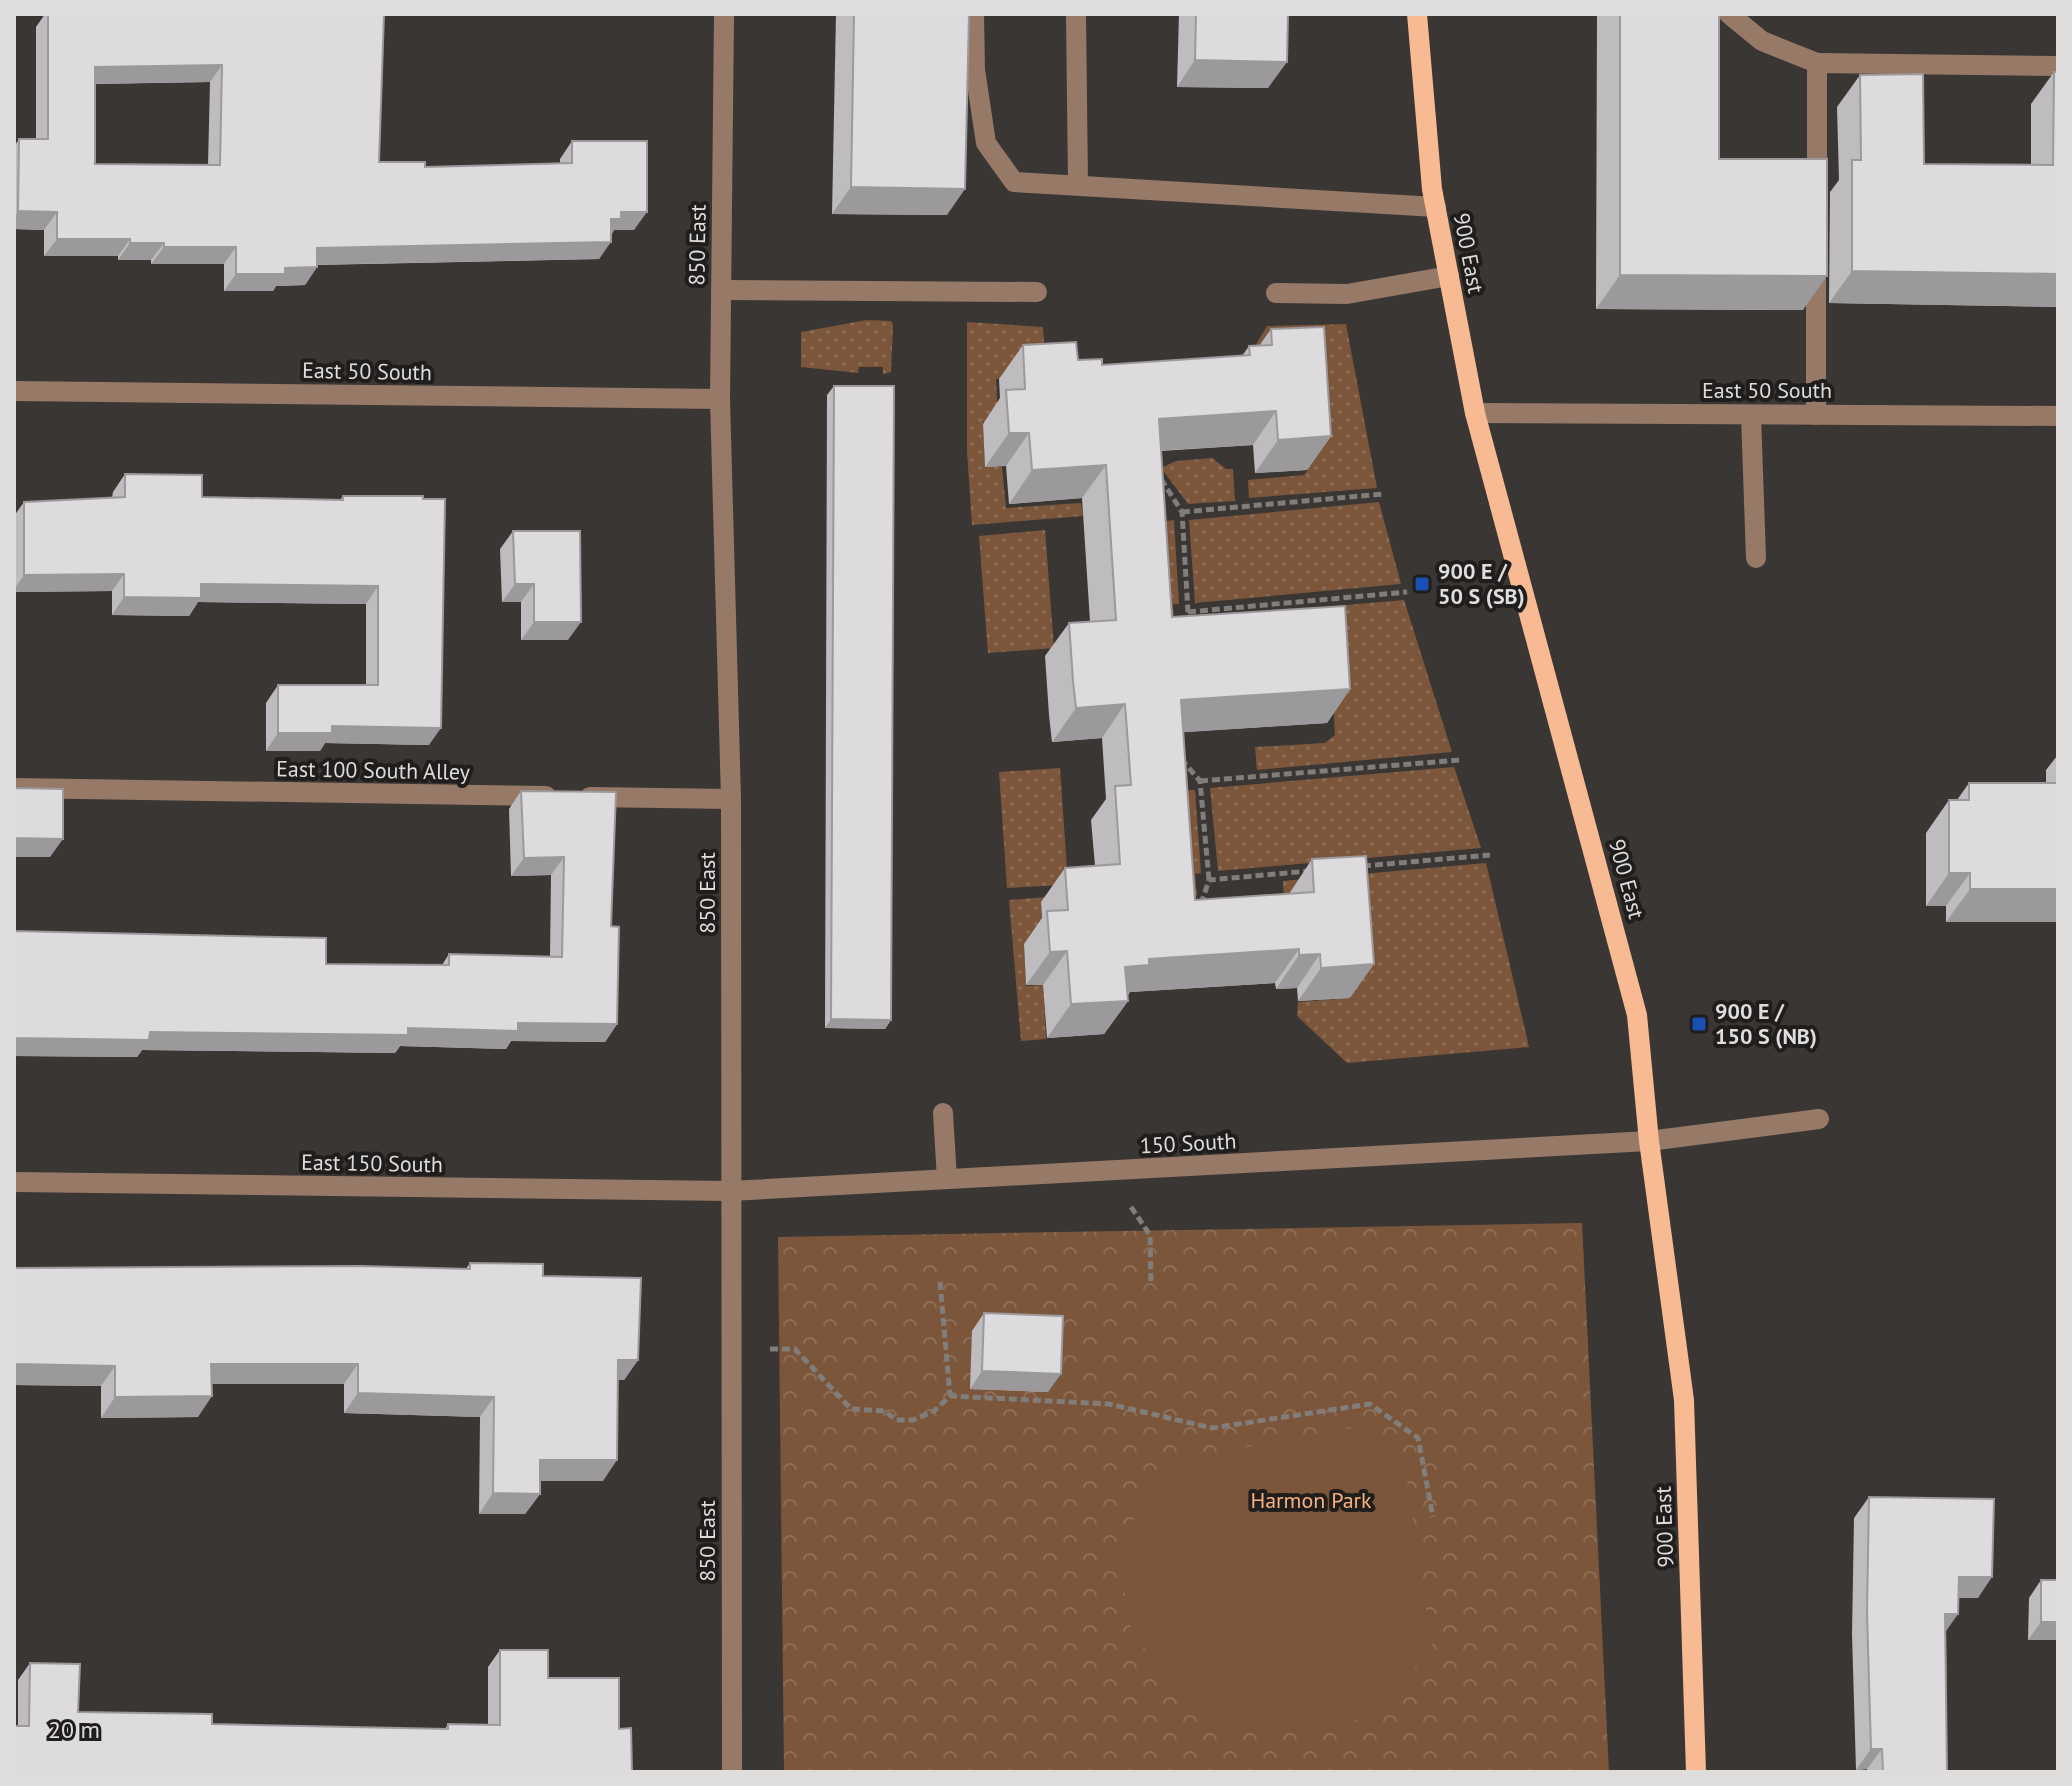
<svg xmlns="http://www.w3.org/2000/svg" width="2072" height="1786" font-family="'PT Sans',sans-serif">
<style>
.grass{fill:url(#grass-dots)}
.park{fill:url(#park-crowns)}
.pitch{fill:#7c563b}
.lines{fill:none;stroke-linecap:round;stroke-linejoin:round}
.path{stroke:#807d7b;stroke-width:5;stroke-dasharray:8 4;stroke-linecap:butt}
.minor{stroke:#977967;stroke-width:20}
.major{stroke:#f7ba93;stroke-width:20}
.wall{fill:#bfbcbf;fill-rule:evenodd}
.shaded-wall{fill:#9b999b}
.building{fill:#dedbde;stroke:#9b999b;stroke-width:2;fill-rule:evenodd}
.transit-dot{fill:#1a4fb4;stroke:#201e1d;stroke-width:3}
.labels{text-anchor:middle;stroke-width:8;stroke-linejoin:round;paint-order:stroke}
.street-label{font-size:22px;fill:#dfdddc;stroke:#201e1d}
.poi-label{font-size:22px;font-weight:bold;fill:#dfdddc;stroke:#201e1d;text-anchor:start}
.park-label{font-size:22px;fill:#f8b17f;stroke:#201e1d}
</style>
<defs>
<pattern id="grass-dots" width="8" height="8" patternUnits="userSpaceOnUse" patternTransform="scale(2)"><rect width="8" height="8" fill="#7c563b"/><path d="M2 2h.1M6 6h.1" fill="none" stroke="#8e6e57" stroke-width="1.8" stroke-linecap="round"/></pattern>
<pattern id="park-crowns" width="20" height="18" patternUnits="userSpaceOnUse" patternTransform="scale(2)"><rect width="20" height="18" fill="#7c563b"/><path d="M2 6a3 3 0 1 1 6 0M12 15a3 3 0 1 1 6 0" fill="none" stroke="#8e6e57"/></pattern>
</defs>
<rect width="100%" height="100%" fill="#3a3634"/>
<g class="grass">
<path d="M867,320L891,321L893,325L891,372L883,374V367H859L858,373L801,367V332Z"/>
<path d="M967,322L1043,327L1046,375L996,379L998,421L983,422L985,467H1002L1006,508L1081,503L1083,516L972,525L967,451Z"/>
<path d="M1346,324L1377,488L1249,498L1248,480L1304,475L1308,470L1300,360L1245,363L1267,326Z"/>
<path d="M1212,458L1226,469H1233L1235,501L1188,504L1161,468L1176,461Z"/>
<path d="M1150,480L1165,501L1166,521L1174,520L1179,604H1173L1174,620L1170,619Z"/>
<path d="M1379,502L1401,584L1195,603L1189,520Z"/>
<path d="M1045,530L1054,648L988,653L979,536Z"/>
<path d="M1404,600L1452,752L1257,770L1255,747L1325,743L1335,735L1330,644L1197,618Z"/>
<path d="M1171,763L1187,776L1188,790H1195L1201,873L1195,874L1197,895L1184,919Z"/>
<path d="M1454,767L1481,848L1218,871L1210,788Z"/>
<path d="M1060,768L1067,869L1079,884L1007,888L999,772Z"/>
<path d="M1486,863L1529,1047L1347,1063L1297,1016L1298,1002L1351,998L1343,891L1289,892L1288,899H1284L1283,881Z"/>
<path d="M1058,896L1041,902L1043,943L1024,945L1026,986L1043,985L1046,1039L1021,1041L1009,900Z"/>
</g>
<path class="park" d="M1582,1223L1609,1772H784L778,1237Z"/>
<path class="pitch" d="M1356,1427L1403,1455L1432,1649L1396,1687L1347,1726L1284,1732L1226,1728L1168,1685L1128,1622L1122,1562L1138,1506L1167,1462Z"/>
<g class="lines">
<g class="path">
<path d="M1161,479L1182,512L1188,612L1184,621"/>
<path d="M1182,512L1383,494"/>
<path d="M1188,612L1407,592"/>
<path d="M1181,759L1200,781L1209,880"/>
<path d="M1200,781L1460,760"/>
<path d="M1363,866L1490,855"/>
<path d="M1201,904L1209,880L1309,871"/>
<path d="M1131,1207L1150,1235L1151,1284"/>
<path d="M940,1282L950,1396"/>
<path d="M770,1349H795L851,1409L885,1411L896,1420H913L934,1411L950,1396L1109,1404L1212,1428L1370,1404L1418,1438L1433,1517"/>
</g>
<g class="minor">
<path d="M724,14L720,399L731,799L732,1772"/>
<path d="M974,14L975,70L986,143L1014,182L1436,207"/>
<path d="M1076,14L1078,185"/>
<path d="M1729,14L1762,41L1817,63"/>
<path d="M1817,185V63L2058,66"/>
<path d="M721,290L1037,292"/>
<path d="M1276,293L1347,294L1449,276"/>
<path d="M14,391L720,399"/>
<path d="M1475,413L2058,416"/>
<path d="M1751,415L1756,558"/>
<path d="M1816,415V265"/>
<path d="M14,788L546,796"/>
<path d="M590,797L731,799"/>
<path d="M943,1113L947,1179"/>
<path d="M14,1182L730,1191L1649,1141L1819,1119"/>
</g>
<path class="major" d="M1417,14L1432,189L1475,413L1637,1015L1649,1141L1684,1400L1696,1772"/>
</g>
<g class="wall">
<path d="M45,14H384L379,162L425,167L560,164V159L572,141L634,230H614L599,259L317,265V267L305,285L276,286L273,291H224V264H151V260H118V256H44V230L14,229V147L19,139H36V27ZM210,82L208,165L95,164V84Z"/>
<path d="M836,14H969L947,215L832,214Z"/>
<path d="M1179,14H1288L1268,88L1177,87Z"/>
<path d="M1597,14H1719V159L1803,310L1596,309Z"/>
<path d="M2054,72L2058,307L1829,303L1830,192L1839,180L1837,107L1860,75L1924,164L2031,165V104Z"/>
<path d="M1271,329L1331,436L1307,470L1255,473L1253,445L1161,451L1172,617L1350,689L1327,723L1183,732L1195,900L1289,894L1312,859L1350,998L1298,1001L1297,988L1276,989L1275,983L1130,992L1127,997L1128,1001L1104,1034L1047,1038L1043,985H1026L1024,944L1042,918L1041,902L1065,868L1095,866L1091,820L1106,799L1102,738L1052,742L1049,715L1045,656L1069,623L1090,621L1082,498L1009,504L1006,466L985,467L983,424L1000,398L999,379L1023,345L1078,360L1102,365L1242,356L1249,346H1259Z"/>
<path d="M834,386L891,1020L885,1029L825,1028L827,395Z"/>
<path d="M125,474L202,497L340,500L343,496H423L429,745L325,743L320,751H266V703L278,685H366V604L198,602L189,616L112,615V591L14,592V516L24,502L112,498L113,492Z"/>
<path d="M513,531L568,640H521V602H502L500,549Z"/>
<path d="M2058,554V1128H2056L2057,922H1946V906H1926V833L1949,800H1957L1969,783H2046V770L2057,756V556Z"/>
<path d="M521,791L611,926L617,1024L605,1042L511,1041L506,1049L400,1046L395,1053L142,1050L137,1057L14,1056L326,964L442,965L449,954L550,957L551,875L511,876L509,809Z"/>
<path d="M470,1263L543,1276L638,1360L624,1380H618L603,1481H540V1494L525,1514H479L480,1417L344,1413V1384H212L198,1417L101,1418V1386L14,1385L466,1269Z"/>
<path d="M984,1313L1048,1392L970,1389L972,1331Z"/>
<path d="M1869,1497L1978,1598H1958L1946,1631L1947,1772H1867V1769L1856,1770L1852,1634L1854,1518Z"/>
<path d="M2041,1580L2058,1640H2028L2029,1598Z"/>
<path d="M500,1650L548,1678L619,1729L632,1772L18,1726V1680L30,1663L78,1712L212,1724L445,1729L448,1724L488,1725V1667Z"/>
</g>
<g class="shaded-wall">
<path d="M1195,60L1287,62L1268,88L1177,87Z"/>
<path d="M222,65L210,82L83,84L95,67Z"/>
<path d="M851,187L965,189L947,215L832,214Z"/>
<path d="M18,211L57,212L44,230L14,229V218Z"/>
<path d="M621,212H647L634,230H614L609,236L611,219Z"/>
<path d="M57,239H130L118,256H44Z"/>
<path d="M611,242L599,259L305,265L317,248Z"/>
<path d="M130,243H164L151,260H118Z"/>
<path d="M164,247H236L224,264H151Z"/>
<path d="M317,267L305,285L276,286L273,291H224L236,274L285,268Z"/>
<path d="M1852,271L2058,274V307L1829,303Z"/>
<path d="M1620,275L1827,276L1803,310L1596,309Z"/>
<path d="M1276,411L1253,445L1135,452L1159,419Z"/>
<path d="M1009,433H1029L1006,466L985,467Z"/>
<path d="M1331,436L1307,470L1255,473L1278,440Z"/>
<path d="M1106,465L1082,498L1009,504L1032,470Z"/>
<path d="M124,574L112,591L14,592V589L24,575Z"/>
<path d="M201,584L378,586L366,604L198,602L189,616L112,615L124,597Z"/>
<path d="M515,584H534L521,602H502Z"/>
<path d="M534,622H581L568,640H521Z"/>
<path d="M1350,689L1327,723L1158,734L1181,700Z"/>
<path d="M1125,704L1102,738L1052,742L1076,708Z"/>
<path d="M332,726L441,728L429,745L325,743L320,751H266L278,733Z"/>
<path d="M14,838L63,839L50,857H14Z"/>
<path d="M564,857L551,875L511,876L524,858Z"/>
<path d="M1949,873H1970L1946,906H1926Z"/>
<path d="M1970,889H2058V920L2057,922H1946Z"/>
<path d="M1299,949L1275,983L1130,992L1126,999L1125,967L1149,959Z"/>
<path d="M1067,951L1043,985H1026L1050,952Z"/>
<path d="M1320,954L1297,988L1276,989L1299,955Z"/>
<path d="M1374,964L1350,998L1298,1001L1321,968Z"/>
<path d="M1128,1001L1104,1034L1047,1038L1071,1004Z"/>
<path d="M831,1019L891,1020L885,1029L825,1028Z"/>
<path d="M518,1023L617,1024L605,1042L511,1041L506,1049L400,1046L395,1053L142,1050L137,1057L14,1056V1038L150,1032L408,1028Z"/>
<path d="M618,1360H638L624,1380H604Z"/>
<path d="M14,1364L115,1366L101,1386L14,1385Z"/>
<path d="M211,1364H358L344,1384H197Z"/>
<path d="M982,1371L1061,1374L1048,1392L970,1389Z"/>
<path d="M358,1393L494,1397L480,1417L344,1413Z"/>
<path d="M212,1396L198,1417L101,1418L115,1397Z"/>
<path d="M540,1460H617L603,1481H526Z"/>
<path d="M493,1493L540,1494L525,1514H479Z"/>
<path d="M1959,1577H1992L1978,1598H1944Z"/>
<path d="M1945,1614H1958L1944,1634Z"/>
<path d="M2041,1622H2058V1640H2028Z"/>
<path d="M1871,1749H1882L1867,1769L1856,1770Z"/>
</g>
<g class="building">
<path d="M48,14H384L379,162H425V167L572,163V141H647V212H621V219H611V242L317,248V267L285,268V274H236V247H164V243H130V239H57V212L18,211L19,139H48ZM222,65L220,165L95,164V67Z"/>
<path d="M854,14H969L965,189L851,187Z"/>
<path d="M1196,14H1288L1287,62L1195,60Z"/>
<path d="M1620,14H1719V159H1827V276L1620,275Z"/>
<path d="M2054,72H2058V274L1852,271V160H1861L1860,75L1923,74L1924,164L2053,165Z"/>
<path d="M1324,327L1331,436L1278,440L1276,411L1159,419L1172,617L1345,606L1350,689L1181,700L1195,900L1314,892L1312,859L1366,856L1374,964L1321,968L1320,954L1299,955V949L1149,959V965L1125,967L1128,1001L1071,1004L1067,951L1050,952L1047,911L1068,910L1065,868L1120,864L1115,786L1131,785L1125,704L1076,708L1073,681L1069,623L1116,620L1106,465L1032,470L1029,433H1009L1006,390L1025,389L1023,345L1076,342L1078,360L1102,359V365L1250,355L1249,346L1272,345L1271,329Z"/>
<path d="M834,386H894L891,1020L831,1019Z"/>
<path d="M125,474L202,475V497L343,500V496H423V499H445L441,728L332,726V733H278V685H378V586L201,584V598L124,597V574L24,575V502L125,497Z"/>
<path d="M513,531H580L581,622H534V584H515Z"/>
<path d="M1969,783H2058V889H1970V873H1949V800H1969Z"/>
<path d="M14,788L63,789V839L14,838Z"/>
<path d="M521,791L616,792L611,926L619,927L617,1024L518,1023V1031L408,1028V1035L150,1032L149,1040L14,1038V931L326,938V964L449,965V954L562,957L564,857L524,858Z"/>
<path d="M470,1263L543,1264V1276L641,1278L638,1360H618L617,1460H540V1494L493,1493L494,1397L358,1393V1364H211L212,1396L115,1397V1366L14,1364V1268L360,1266L470,1269Z"/>
<path d="M984,1313L1063,1316L1061,1374L982,1371Z"/>
<path d="M1869,1497L1994,1499L1992,1577H1959L1958,1614H1945L1947,1772H1883L1882,1749H1871L1867,1613Z"/>
<rect x="2041" y="1580" width="17" height="42"/>
<path d="M500,1650H548V1678H619V1729L631,1728L632,1772H14V1726H29L30,1663L80,1664L78,1712L212,1714V1724L448,1729V1724L500,1725Z"/>
</g>
<g class="transit-dot">
<rect x="1414" y="576" width="16" height="16" rx="4"/>
<rect x="1691" y="1016" width="16" height="16" rx="4"/>
</g>
<g class="labels">
<g class="street-label">
<text transform="translate(697 245) rotate(-89)" y="8">850 East</text>
<text transform="translate(1469 253) rotate(79)" y="8">900 East</text>
<text transform="translate(367 371) rotate(1)" y="8">East 50 South</text>
<text x="1767" y="398">East 50 South</text>
<text transform="translate(373 770) rotate(1)" y="8">East 100 South Alley</text>
<text transform="translate(1627 879) rotate(75)" y="8">900 East</text>
<text transform="translate(707 893) rotate(-90)" y="8">850 East</text>
<text transform="translate(1188 1143) rotate(-3)" y="8">150 South</text>
<text transform="translate(372 1163) rotate(1)" y="8">East 150 South</text>
<text transform="translate(1664 1527) rotate(-92)" y="8">900 East</text>
<text transform="translate(707 1541) rotate(-90)" y="8">850 East</text>
</g>
<g class="poi-label">
<text x="1438" y="579">900 E /<tspan x="1438" dy="25">50 S (SB)</tspan></text>
<text x="1715" y="1019">900 E /<tspan x="1715" dy="25">150 S (NB)</tspan></text>
</g>
<g class="park-label">
<text x="1311" y="1508">Harmon Park</text>
</g>
</g>
<rect width="2072" height="1786" fill="none" stroke="#dfdddc" stroke-width="32"/>
<path d="M36 1738v12h160v-12" fill="none" stroke="#dfdddc" stroke-width="4"/>
<text x="48" y="1738" font-size="24" fill="#dfdddc" stroke="#201e1d" stroke-width="6" paint-order="stroke">20 m</text>
</svg>
